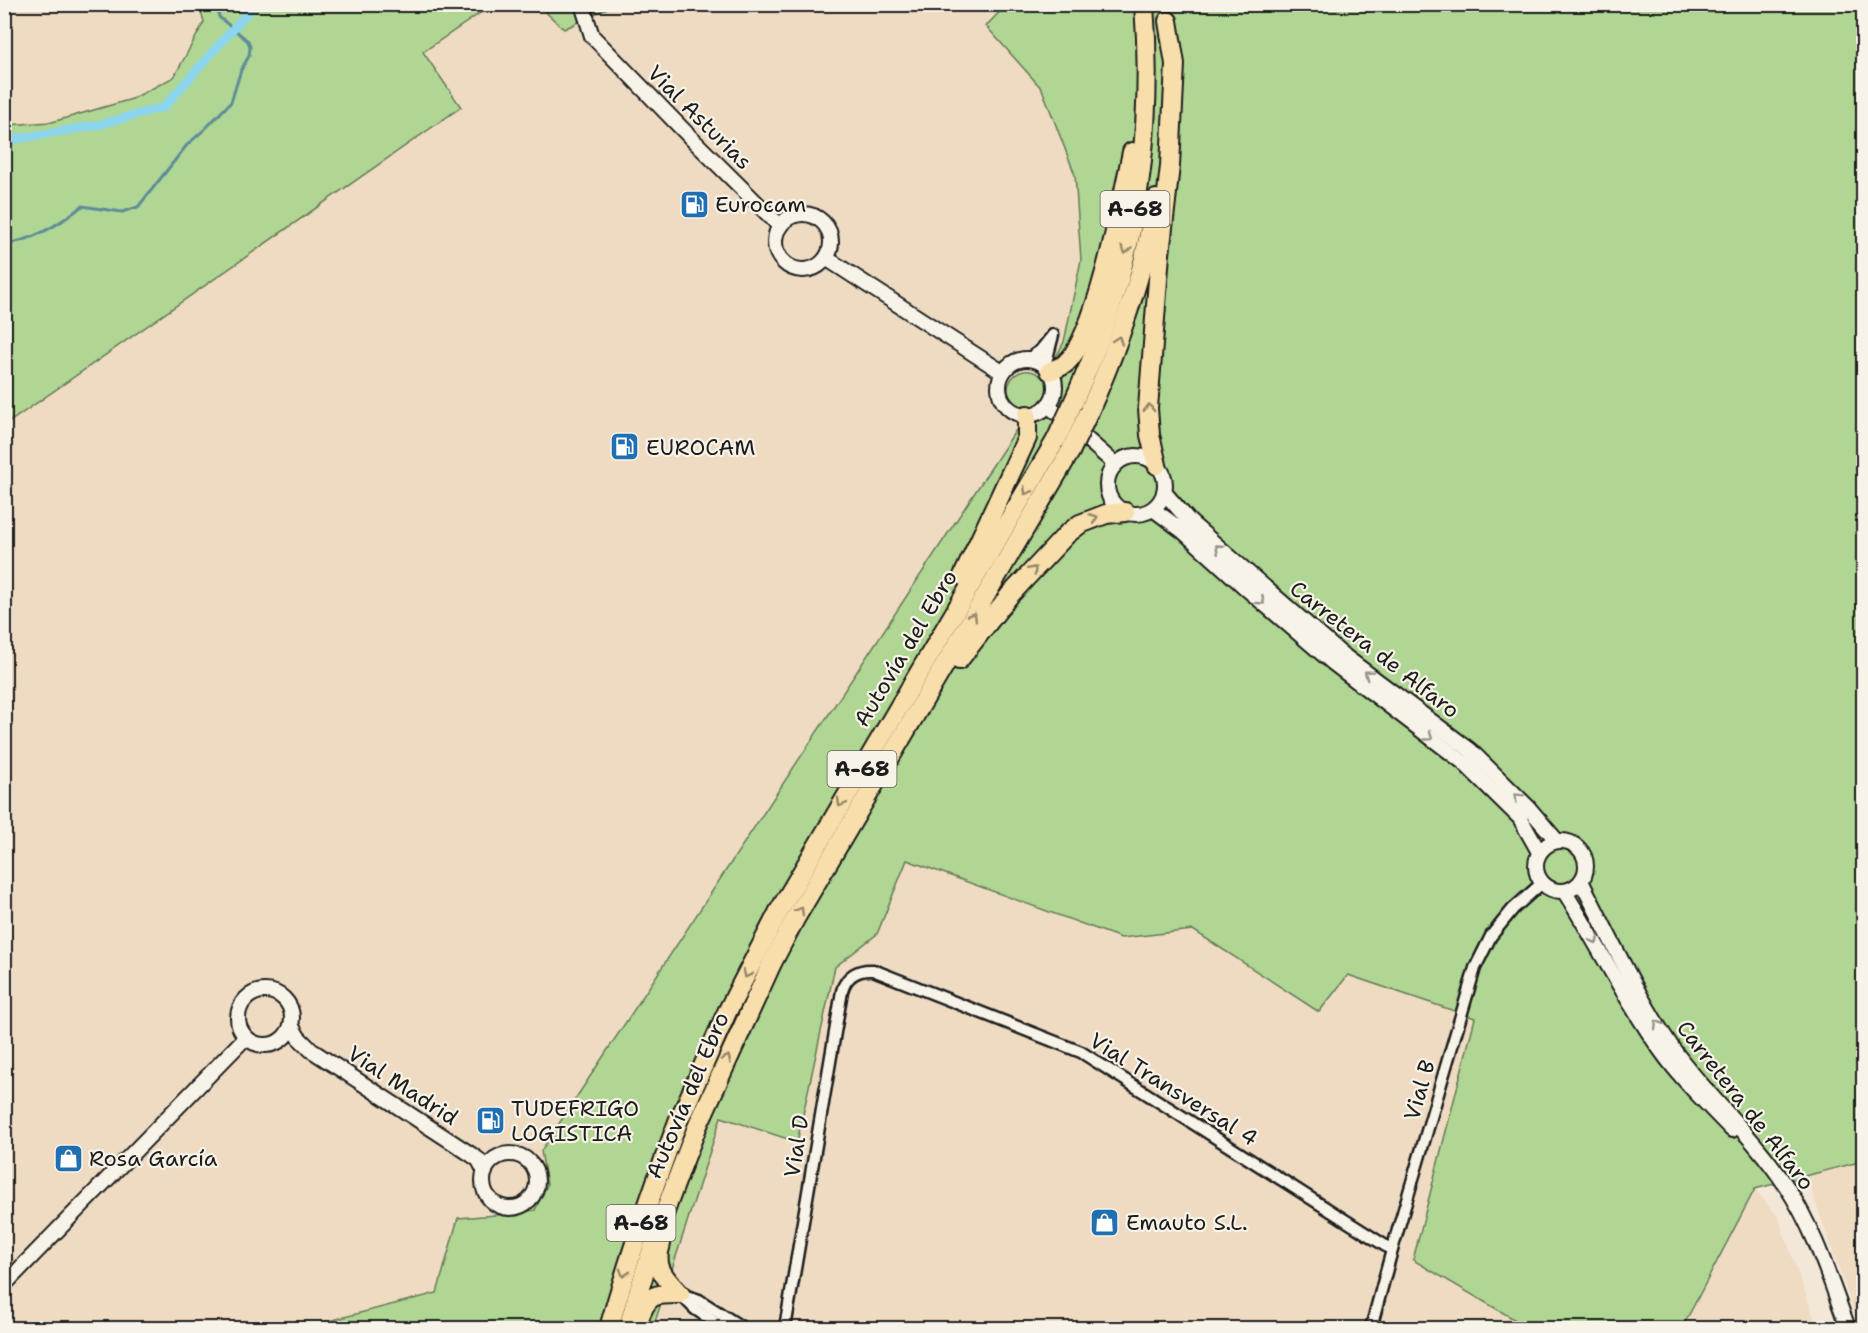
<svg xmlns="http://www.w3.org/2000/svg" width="1868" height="1333" font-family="'Shantell Sans',sans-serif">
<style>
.built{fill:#eedbc2}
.green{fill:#afd692;stroke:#667957;stroke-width:1.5}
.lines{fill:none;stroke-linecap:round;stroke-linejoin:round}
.stream{stroke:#5f8b99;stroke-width:3}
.canal{stroke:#8cd5ed;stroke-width:9}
.street-tunnel{stroke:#c8bfb2;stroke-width:10;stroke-dasharray:10 5;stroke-linecap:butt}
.street-casing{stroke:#1c1c1c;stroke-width:15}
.secondary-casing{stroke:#1c1c1c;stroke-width:18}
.highway-casing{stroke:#1c1c1c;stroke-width:22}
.street{stroke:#f7f3e8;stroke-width:10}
.secondary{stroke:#f7f3e8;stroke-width:14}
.highway{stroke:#f8deab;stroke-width:18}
.highway-bridge-casing{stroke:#1c1c1c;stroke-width:22;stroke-linecap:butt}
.highway-bridge{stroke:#f8deab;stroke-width:18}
.oneway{stroke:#95876b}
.oneway2{stroke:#94928c}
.labels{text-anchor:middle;stroke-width:4.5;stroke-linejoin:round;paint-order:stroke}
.shield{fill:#f7f3e8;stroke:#5e5c59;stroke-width:1.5}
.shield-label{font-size:21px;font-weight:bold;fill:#1c1c1c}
.street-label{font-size:22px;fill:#1c1c1c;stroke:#f7f3e8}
.poi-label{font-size:22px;fill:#1c1c1c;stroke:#f7f3e8;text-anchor:start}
</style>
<rect width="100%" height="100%" fill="#f3e8d7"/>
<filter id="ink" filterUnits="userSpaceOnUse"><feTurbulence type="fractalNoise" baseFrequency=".0167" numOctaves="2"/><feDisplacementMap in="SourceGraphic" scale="12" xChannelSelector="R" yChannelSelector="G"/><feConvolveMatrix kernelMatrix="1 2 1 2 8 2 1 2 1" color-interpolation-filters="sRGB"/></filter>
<g filter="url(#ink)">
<g class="built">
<path d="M5,5H199L204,22L174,77L132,99L52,122L5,125Z"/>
<path d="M492,5H538L564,29L613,5H1006L987,26L1042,89L1075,175L1081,260L1064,342L1016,430L541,1151L547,1185L535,1210L509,1214L458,1218L438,1293L302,1328H5L4,425L460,108L423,52Z"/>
<path d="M906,859L1121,938L1193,930L1319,1012L1348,975L1476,1018L1413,1260L1529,1328H653L721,1116L797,1141L835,967L877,934Z"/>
<path d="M1863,1161V1328H1860L1806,1176Z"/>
<path d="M1755,1189L1778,1217L1818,1328H1682Z"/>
</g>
<g class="green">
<path d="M199,5H492L423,52L461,107L5,425V125L52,122L132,99L174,77L204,22Z"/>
<path d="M538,5H613L564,29Z"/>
<path d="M1006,5H1863V1161L1755,1189L1682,1328H1529L1413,1260L1475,1018L1348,975L1319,1012L1193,930L1121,938L907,860L877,934L835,967L797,1142L721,1117L653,1328H302L437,1293L458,1218L509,1214L535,1210L547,1185L541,1151L1016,430L1027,409C988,399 1017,352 1044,379L1064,342L1081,260L1075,175L1042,89L986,26Z"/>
</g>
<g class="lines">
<path class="stream" d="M4,244C33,241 60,224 82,206L122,212L138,207L187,145L205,129L231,102L241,70L249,56L250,47L248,41L219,17L217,4"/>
<path class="canal" d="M4,141L98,125L164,107L255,4"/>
<path class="street-tunnel" d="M673,1108L715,1125"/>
<defs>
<g id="street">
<path d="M1028,359L1040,351L1053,335L1045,366"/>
<path d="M680,1294L699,1300L743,1328"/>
<path d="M683,1297L695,1309L724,1328"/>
<path d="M785,1328L842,991C846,976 858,969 873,970L1081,1052L1392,1250"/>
<path d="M1371,1328L1392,1250L1475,968L1491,936L1513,909L1542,883"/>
</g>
<g id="secondary">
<path d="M582,4L592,36L692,139L780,226"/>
<circle cx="803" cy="242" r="28"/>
<path d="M826,258L1002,372"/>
<circle cx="1027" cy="387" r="28"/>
<path d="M1048,405L1115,464"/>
<circle cx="1136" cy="485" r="29"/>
<path d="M1164,492L1190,522L1339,652L1470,750L1528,807L1557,841"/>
<path d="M1153,509L1184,532L1248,590L1333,663L1463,762L1520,818L1539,852"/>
<circle cx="1561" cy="866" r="25"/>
<path d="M1581,881C1610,937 1637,996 1673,1049C1707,1097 1754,1136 1786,1186C1815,1230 1830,1280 1848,1328"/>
<path d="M1564,891C1598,944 1625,1001 1662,1052C1682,1080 1708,1105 1732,1130"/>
<circle cx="265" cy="1018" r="27"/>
<path d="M291,1025L298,1037L311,1050L472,1155L479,1160L485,1172"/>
<circle cx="510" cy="1181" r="27"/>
<path d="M4,1285L246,1037"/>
</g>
<g id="highway">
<path d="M1050,371C1055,369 1062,367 1066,363C1097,335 1123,196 1132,152"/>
<path d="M1073,403C1086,373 1100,342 1110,310C1142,212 1152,107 1144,4"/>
<path d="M1088,414C1110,365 1129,314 1143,262C1148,241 1152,220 1156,199"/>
<path d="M1157,465L1150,435L1148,408L1160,254L1170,166L1175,64L1168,21"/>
<path d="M963,576L1027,438V415"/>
<path d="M959,660L1009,596L1067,534L1080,524L1106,514L1125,512"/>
<path d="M685,1107L727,1012L779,911L1056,440"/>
<path d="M704,1112L772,963L795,919L1070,452"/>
<path d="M661,1244C653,1268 665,1278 680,1294"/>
<path d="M639,1319C648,1293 655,1294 680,1294"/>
<path d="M609,1328C629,1257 653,1188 679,1119"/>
<path d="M628,1328C647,1259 671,1192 698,1125"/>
</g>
</defs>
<use href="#street" class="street-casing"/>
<use href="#secondary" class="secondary-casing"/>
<use href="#highway" class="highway-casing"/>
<use href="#street" class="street"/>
<use href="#secondary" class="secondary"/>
<use href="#highway" class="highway"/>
<defs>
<g id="highway-bridge">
<path d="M1056,440L1073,403"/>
<path d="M1070,452L1088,414"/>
<path d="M679,1119L685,1107"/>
<path d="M698,1125L704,1112"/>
</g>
</defs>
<use href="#highway-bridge" class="highway-bridge-casing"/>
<use href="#highway-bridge" class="highway-bridge"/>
</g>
<defs><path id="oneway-chevron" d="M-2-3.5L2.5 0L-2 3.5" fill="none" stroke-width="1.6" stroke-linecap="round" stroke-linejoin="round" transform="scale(1.5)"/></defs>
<g class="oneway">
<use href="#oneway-chevron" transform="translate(1126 250) rotate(103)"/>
<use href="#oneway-chevron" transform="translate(1118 340) rotate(-70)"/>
<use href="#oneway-chevron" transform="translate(1149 408) rotate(-89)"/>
<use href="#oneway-chevron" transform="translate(1027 491) rotate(121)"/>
<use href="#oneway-chevron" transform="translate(1094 518) rotate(-21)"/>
<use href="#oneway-chevron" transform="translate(1033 570) rotate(-48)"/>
<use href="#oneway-chevron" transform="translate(973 616) rotate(-59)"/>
<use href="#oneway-chevron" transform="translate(841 803) rotate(120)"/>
<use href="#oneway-chevron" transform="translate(800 911) rotate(-60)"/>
<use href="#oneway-chevron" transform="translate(747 974) rotate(117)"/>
<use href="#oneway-chevron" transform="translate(727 1059) rotate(-66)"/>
<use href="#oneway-chevron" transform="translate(624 1273) rotate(107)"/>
</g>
<g class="oneway2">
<use href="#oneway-chevron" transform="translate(1219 548) rotate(-139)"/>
<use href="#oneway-chevron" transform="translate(1261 601) rotate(41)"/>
<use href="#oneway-chevron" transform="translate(1368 674) rotate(-143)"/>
<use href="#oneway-chevron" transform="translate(1429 737) rotate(36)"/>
<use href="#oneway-chevron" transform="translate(1518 797) rotate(-135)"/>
<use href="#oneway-chevron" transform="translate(1595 940) rotate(61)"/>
<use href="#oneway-chevron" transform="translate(1658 1024) rotate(-121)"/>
</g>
</g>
<defs>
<symbol id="fuel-square" viewBox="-11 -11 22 22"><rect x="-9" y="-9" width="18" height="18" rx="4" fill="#1f6fb2" stroke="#f7f3e8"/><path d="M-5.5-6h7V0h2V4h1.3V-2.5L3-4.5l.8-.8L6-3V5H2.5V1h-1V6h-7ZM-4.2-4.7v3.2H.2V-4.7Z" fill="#fff"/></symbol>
<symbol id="shop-square" viewBox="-11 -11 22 22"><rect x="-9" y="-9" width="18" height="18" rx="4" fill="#1f6fb2" stroke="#f7f3e8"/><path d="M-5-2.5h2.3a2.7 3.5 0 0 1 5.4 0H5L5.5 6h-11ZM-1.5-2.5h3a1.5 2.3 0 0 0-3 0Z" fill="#fff"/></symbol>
</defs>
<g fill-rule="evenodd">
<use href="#fuel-square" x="678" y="188" width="33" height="33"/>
<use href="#fuel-square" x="608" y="430" width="33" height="33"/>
<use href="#fuel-square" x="474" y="1104" width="33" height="33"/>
<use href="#shop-square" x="52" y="1142" width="33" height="33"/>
<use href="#shop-square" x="1088" y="1206" width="33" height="33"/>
</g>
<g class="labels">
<g class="shield">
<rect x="1100.5" y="191" width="69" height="36" rx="4.5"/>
<rect x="827.5" y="751" width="69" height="36" rx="4.5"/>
<rect x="606.5" y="1205" width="69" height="36" rx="4.5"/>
</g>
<g class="shield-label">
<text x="1135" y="216">A-68</text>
<text x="862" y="776">A-68</text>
<text x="641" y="1230">A-68</text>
</g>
<g class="street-label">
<text transform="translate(700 117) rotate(45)" y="8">Vial Asturias</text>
<text transform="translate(905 648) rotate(-59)" y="8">Autovía del Ebro</text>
<text transform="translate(1375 649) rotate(38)" y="8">Carretera de Alfaro</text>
<text transform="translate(403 1085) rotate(33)" y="8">Vial Madrid</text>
<text transform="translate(1174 1089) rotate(32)" y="8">Vial Transversal 4</text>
<text transform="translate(1419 1090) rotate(-74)" y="8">Vial B</text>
<text transform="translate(687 1095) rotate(-67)" y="8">Autovía del Ebro</text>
<text transform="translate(1746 1105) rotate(52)" y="8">Carretera de Alfaro</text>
<text transform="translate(796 1146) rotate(-81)" y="8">Vial D</text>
</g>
<g class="poi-label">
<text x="715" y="212">Eurocam</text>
<text x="646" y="455">EUROCAM</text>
<text x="511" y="1116">TUDEFRIGO<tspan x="511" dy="25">LOGISTICA</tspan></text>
<text x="89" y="1166">Rosa García</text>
<text x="1126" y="1230">Emauto S.L.</text>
</g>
</g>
<rect width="1868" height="1333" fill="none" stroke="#f7f3e8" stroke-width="24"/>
<rect x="12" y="12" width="1844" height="1309" fill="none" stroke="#1c1c1c" stroke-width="2" filter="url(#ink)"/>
</svg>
